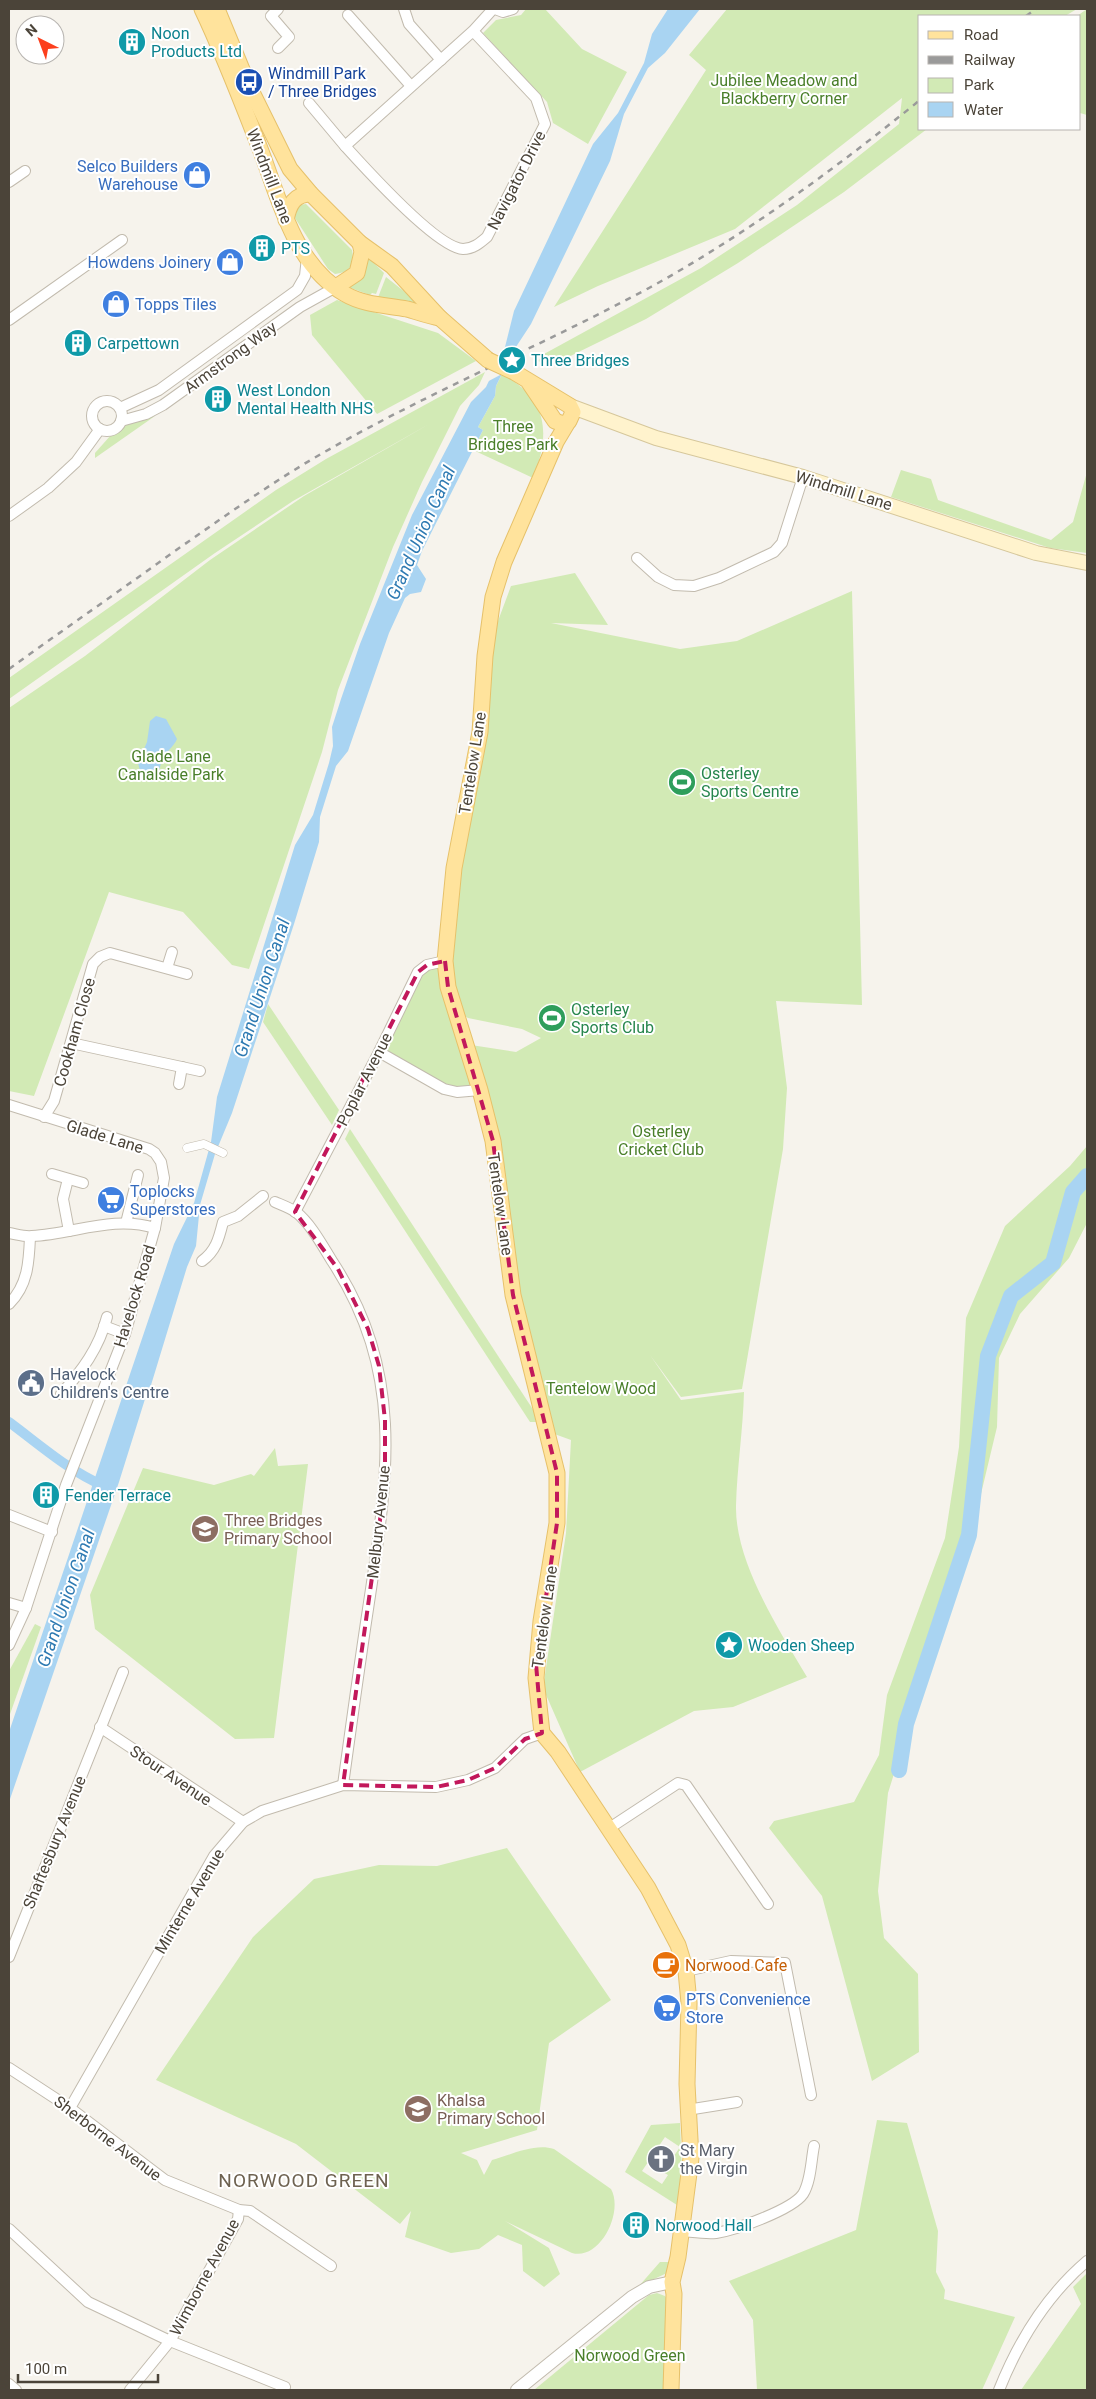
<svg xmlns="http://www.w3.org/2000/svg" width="1096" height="2399" font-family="Roboto,sans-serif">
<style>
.green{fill:#d2eab5;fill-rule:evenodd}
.water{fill:#a9d4f2}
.pier{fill:#f6f3ec}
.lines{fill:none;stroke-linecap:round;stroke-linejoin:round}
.canal{stroke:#a9d4f2;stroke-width:10}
.river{stroke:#a9d4f2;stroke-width:16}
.pedestrian-casing{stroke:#c2bbae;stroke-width:9}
.minor-casing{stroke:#c2bbae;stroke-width:12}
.tertiary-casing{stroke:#c2bbae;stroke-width:14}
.secondary-casing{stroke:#d6c79b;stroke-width:16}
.primary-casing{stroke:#e6c16a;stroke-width:17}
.pedestrian{stroke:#fff;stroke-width:8}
.minor{stroke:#fff;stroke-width:10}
.tertiary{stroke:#fff;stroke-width:12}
.secondary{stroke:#fff3cd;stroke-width:14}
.primary{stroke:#ffe39c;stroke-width:15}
.rail{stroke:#9a9a9a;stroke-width:2.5;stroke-dasharray:6 6;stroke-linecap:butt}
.primary-bridge-casing{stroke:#e6c16a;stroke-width:17;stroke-linecap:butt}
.primary-bridge{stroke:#ffe39c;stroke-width:15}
.marked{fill:none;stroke:#c2185b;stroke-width:4;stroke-dasharray:10 6;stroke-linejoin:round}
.labels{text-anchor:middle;stroke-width:4;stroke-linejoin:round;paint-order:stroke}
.culture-label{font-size:16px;fill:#0d838f;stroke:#fff;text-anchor:start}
.transit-label{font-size:16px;fill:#164399;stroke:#fff;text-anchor:start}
.park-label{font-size:16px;fill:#4a7f2a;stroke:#fff}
.shop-label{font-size:16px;fill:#366cbe;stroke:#fff;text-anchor:start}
.street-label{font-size:16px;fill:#4b4439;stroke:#fff}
.leisure-label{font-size:16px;fill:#27864d;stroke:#fff;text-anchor:start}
.service-label{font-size:16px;fill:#4e5e75;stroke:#fff;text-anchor:start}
.education-label{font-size:16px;fill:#785e54;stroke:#fff;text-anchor:start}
.food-label{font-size:16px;fill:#c56008;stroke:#fff;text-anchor:start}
.worship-label{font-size:16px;fill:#5b616d;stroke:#fff;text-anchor:start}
.water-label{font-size:18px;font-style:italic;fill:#2e7ab2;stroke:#fff}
.quarter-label{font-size:19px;letter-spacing:1px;fill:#6e6250;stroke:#fff}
</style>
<rect width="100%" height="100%" fill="#f6f3ec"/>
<g class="green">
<path d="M526,9H545L582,49L627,72L588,144L553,123L547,102L483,33L496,20L521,15Z"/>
<path d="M727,9H1077L1065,16H920V129H927L844,192L738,263L646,319L550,366L538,361L544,354L701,268L797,205L899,124L902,98L735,229L598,286L554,307L706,70L689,55Z"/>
<path d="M1087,9V115L1080,113V16H1077Z"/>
<path d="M306,204L352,250C355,265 350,272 335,274L328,269L295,218V212L299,205Z"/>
<path d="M368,257L384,273L376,294L372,293L370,295L348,287L365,272Z"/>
<path d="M386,277L425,308L377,300Z"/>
<path d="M337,300L438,333L476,361L377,414L312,335L310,315Z"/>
<path d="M485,372L479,385L460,406L422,482L393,547L338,690L322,752L249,969L232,965L183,912L109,892L34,1096L9,1091V708L85,656L210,560L304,496L431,423L293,501L215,553L9,699V678L276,490L326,459Z"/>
<path d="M502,374C548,399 551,433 533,478L473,450L483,430L478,427L495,396L496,386Z"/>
<path d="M155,416L95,458V453L119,426Z"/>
<path d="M901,470L931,479L938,500L1051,540L1073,522L1087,472V553L1050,548L891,497Z"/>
<path d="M575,573L608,625L551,623L680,649L737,641L852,591L862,1005L776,1001L787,1088L783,1149L742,1389L681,1397L650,1355L681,1400L744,1392C743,1430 737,1468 736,1506C735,1562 779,1630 807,1677L733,1707L694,1711L580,1772L543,1688L566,1533L571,1440L549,1432L531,1364L498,1136L471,1045L516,1052L541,1038L522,1029L468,1018L458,1012L449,983L459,875L495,629L511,586Z"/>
<path d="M445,961L480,1090L457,1092L379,1052L418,972Z"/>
<path d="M268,1004L339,1110L332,1125L263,1022Z"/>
<path d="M350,1129L534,1411L536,1422H530L345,1139Z"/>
<path d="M1087,1146V1223L1069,1258L1020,1314L999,1358L997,1427L980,1498L888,1793L878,1891L884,1938L918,1974L919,2052L872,2081L822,1896L769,1828L774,1821L854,1802L879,1755L887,1695L945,1538L959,1447L966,1318L1005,1226L1070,1166Z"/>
<path d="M275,1448L278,1466L308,1464L274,1738L235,1739L95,1629L90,1595L143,1468L214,1485L251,1474L254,1476Z"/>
<path d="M35,1624L41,1627L9,1717V1671Z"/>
<path d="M507,1848L611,2000L549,2043L537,2130L461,2153L477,2160L484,2175L492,2160C511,2155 534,2143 554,2149L611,2189C624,2212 600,2261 572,2253L505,2221L549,2248L560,2274L544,2287L523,2271L522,2245L498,2235L479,2249L451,2253L405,2237L411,2211L400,2224L296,2144L156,2080L253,1937L314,1879L379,1865L437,1866Z"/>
<path d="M877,2120L907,2123L938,2231L936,2272L945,2290L944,2299L1015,2317L982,2390H757L753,2320L729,2281L856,2230Z"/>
<path d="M680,2123L682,2173L677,2205L625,2172L651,2125ZM665,2137L680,2147L663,2172L668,2175L662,2184L642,2171Z"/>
<path d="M660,2262H671L667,2273L639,2286Z"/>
<path d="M1087,2273V2390H1021L1081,2304L1073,2287Z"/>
<path d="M657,2293L665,2296L668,2301L664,2390H534L649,2295Z"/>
</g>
<g class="water">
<path d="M668,9H700L665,53L648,68L624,114L610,161L531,324L512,353L496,386L495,396L478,427L483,430L422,551L417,565L426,579L421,592L410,594L405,598L389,633L348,751L336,766L320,817L319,842L294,924L232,1113L215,1154L200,1205L196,1246L187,1267L148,1395L145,1399L119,1482L9,1802V1732L174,1244L194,1203L211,1142L217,1097L295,845L313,815L329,763L333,746L332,727L341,699L360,644L412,515L471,402L486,387L505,347L514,311L593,144L618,113L644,63L652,34Z"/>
<path d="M156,716L166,719L177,739C174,746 169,749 165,755C159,764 160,775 152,782L142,778L138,763L147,742L150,721Z"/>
</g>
<path class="pier" d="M512,353L502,374L485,383L497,358L500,359Z"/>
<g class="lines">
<path class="canal" d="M9,1422C40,1445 69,1471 104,1486"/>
<path class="river" d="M899,1770L906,1724L969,1535L988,1356L1011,1296L1053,1263L1073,1192L1087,1176"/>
<defs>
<path id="pedestrian" d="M187,1148L204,1144L223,1153"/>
<g id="minor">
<path d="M278,9L271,16L289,37L278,48"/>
<path d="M404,9L409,24L441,60"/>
<path d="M495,9L503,12L513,9"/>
<path d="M348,15L411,86"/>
<path d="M473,31L536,98L545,124L487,237C480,243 473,249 463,249C437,248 364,167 345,146L473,31L493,9"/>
<path d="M309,103L345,146"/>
<path d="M9,182L25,171"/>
<path d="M9,320L122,240"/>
<circle cx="107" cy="416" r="15"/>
<path d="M120,408L159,390L297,290L305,276L307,257"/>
<path d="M121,421L146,414L163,405L300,307L336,287"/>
<path d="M9,516L48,488L76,462L100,429"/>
<path d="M637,558L658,577L674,585L694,586L719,578L774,552L782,543L803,477"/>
<path d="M167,968L172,952"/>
<path d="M71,1043L200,1071"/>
<path d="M379,1052L444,1089L457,1092L480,1090"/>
<path d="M179,1084L182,1067"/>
<path d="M9,1105L149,1149L155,1153L161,1162L164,1178L155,1228L125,1334L66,1485L26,1608L9,1645"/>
<path d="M44,1117L54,1101L93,964L100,957L110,953L187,974"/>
<path d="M52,1174L83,1183"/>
<path d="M68,1179L63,1199L69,1231"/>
<path d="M275,1202C282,1205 290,1208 296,1212C311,1224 322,1245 332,1261C407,1375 387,1482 368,1609C359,1668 351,1727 343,1785"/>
<path d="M295,1212L379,1052L418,972L427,965L445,961"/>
<path d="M126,1223L138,1175"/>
<path d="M9,1233C16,1234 24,1237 32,1236C74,1234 113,1215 155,1228"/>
<path d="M202,1261C216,1251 219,1238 223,1222L238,1216L263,1196"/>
<path d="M9,1304C28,1285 29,1262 30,1237"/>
<path d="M104,1326L125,1334"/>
<path d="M61,1394C82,1371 99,1348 107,1317"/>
<path d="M9,1515L52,1532"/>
<path d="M9,1603L26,1608"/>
<path d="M100,1727L243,1822"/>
<path d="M608,1829L678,1783L686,1785L768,1904"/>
<path d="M9,1957L123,1672"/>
<path d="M686,1971L731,1961L785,1963L811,2095"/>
<path d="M9,2068L70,2108L165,2180L239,2210L250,2211L331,2266"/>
<path d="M70,2108L214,1856L243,1822L262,1811L343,1785L436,1787L468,1780L495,1768L525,1739L542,1733"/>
<path d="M687,2110L737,2102"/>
<path d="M9,2229L88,2302L170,2341L285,2387"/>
<path d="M681,2231C693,2232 705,2234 716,2233C735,2230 792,2210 803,2194C811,2181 811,2161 814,2146"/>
<path d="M9,2384L16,2390"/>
<path d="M130,2390L170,2341L238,2219L239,2210"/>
<path d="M999,2390C1019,2340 1046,2296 1087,2261"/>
</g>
<path id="tertiary" d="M517,2390L632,2297L649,2287L672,2282"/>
<path id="secondary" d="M570,406L656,438L803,477L1036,553L1087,563"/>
<g id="primary">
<path d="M202,9C223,53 241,100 259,146C279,197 293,264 345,294C364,305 385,305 407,309C418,312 428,316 440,318"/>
<path d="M217,9L248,84L290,169L311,194L360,243L392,266L440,318L488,360"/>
<path d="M286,220C289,205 294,194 311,194"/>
<path d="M336,287L357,273L362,252L360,243"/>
<path d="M514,372L570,406L573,412L569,421L563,424L555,421L528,381"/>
<path d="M568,422L556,442L504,562L493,597L485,656L480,732L454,868L445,961L448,987L480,1090L493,1141L513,1295L557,1473V1523L541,1621L536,1678L542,1733L558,1752L648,1888L678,1945L686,1971L689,2003L687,2084L691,2158L678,2257L672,2282L674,2294L671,2390"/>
</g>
</defs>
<use href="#pedestrian" class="pedestrian-casing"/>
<use href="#minor" class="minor-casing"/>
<use href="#tertiary" class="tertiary-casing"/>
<use href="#secondary" class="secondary-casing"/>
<use href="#primary" class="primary-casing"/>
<use href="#pedestrian" class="pedestrian"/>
<use href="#minor" class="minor"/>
<use href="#tertiary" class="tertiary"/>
<use href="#secondary" class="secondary"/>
<use href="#primary" class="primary"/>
<g class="rail">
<path d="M1026,16L1036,9"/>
<path d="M9,669C63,630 118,592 172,553C221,519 269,484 321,454C427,393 541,346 649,288C745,235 835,169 920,100"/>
</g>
<defs>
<path id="primary-bridge" d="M488,360L514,372"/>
</defs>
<use href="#primary-bridge" class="primary-bridge-casing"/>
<use href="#primary-bridge" class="primary-bridge"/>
</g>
<path class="marked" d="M445,961L448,987L493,1141L513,1295L557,1473V1523L536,1664L542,1733L525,1739L495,1768L468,1780L436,1787L343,1785L385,1484V1420L379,1366L368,1329L338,1269L295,1212L418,972L427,965Z"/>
<defs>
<symbol id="building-disc" viewBox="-11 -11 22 22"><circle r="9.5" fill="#0f9aa8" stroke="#fff"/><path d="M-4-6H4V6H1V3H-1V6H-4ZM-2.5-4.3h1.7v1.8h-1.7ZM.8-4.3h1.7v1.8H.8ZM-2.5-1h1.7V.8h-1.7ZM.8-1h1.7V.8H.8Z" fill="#fff"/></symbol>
<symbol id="bus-disc" viewBox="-11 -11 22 22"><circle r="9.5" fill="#1a4fb4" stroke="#fff"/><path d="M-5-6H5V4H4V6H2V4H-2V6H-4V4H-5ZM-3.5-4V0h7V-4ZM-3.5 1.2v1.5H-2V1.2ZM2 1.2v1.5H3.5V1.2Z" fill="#fff"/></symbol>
<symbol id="shop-disc" viewBox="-11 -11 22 22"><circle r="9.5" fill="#3f7fe0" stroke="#fff"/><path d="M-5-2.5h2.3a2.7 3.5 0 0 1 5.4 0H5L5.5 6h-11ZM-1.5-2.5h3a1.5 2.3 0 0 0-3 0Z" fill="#fff"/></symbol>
<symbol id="sight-disc" viewBox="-11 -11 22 22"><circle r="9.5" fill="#0f9aa8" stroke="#fff"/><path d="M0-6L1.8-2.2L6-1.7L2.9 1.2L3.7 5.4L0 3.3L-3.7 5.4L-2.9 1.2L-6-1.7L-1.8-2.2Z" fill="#fff"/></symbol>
<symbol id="stadium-disc" viewBox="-11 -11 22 22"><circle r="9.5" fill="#2e9e5b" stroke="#fff"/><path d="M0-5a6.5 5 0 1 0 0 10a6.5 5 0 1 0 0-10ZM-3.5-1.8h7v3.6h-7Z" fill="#fff"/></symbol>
<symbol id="supermarket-disc" viewBox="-11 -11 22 22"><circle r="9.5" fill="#3f7fe0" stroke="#fff"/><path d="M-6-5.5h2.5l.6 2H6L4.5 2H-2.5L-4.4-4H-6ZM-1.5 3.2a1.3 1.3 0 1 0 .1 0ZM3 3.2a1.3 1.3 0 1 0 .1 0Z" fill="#fff"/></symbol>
<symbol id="civic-disc" viewBox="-11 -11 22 22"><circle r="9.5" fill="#5c6f8a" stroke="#fff"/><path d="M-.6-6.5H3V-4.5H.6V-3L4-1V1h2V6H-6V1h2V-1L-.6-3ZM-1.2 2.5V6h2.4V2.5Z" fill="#fff"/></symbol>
<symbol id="school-disc" viewBox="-11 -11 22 22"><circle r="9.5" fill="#8d6e63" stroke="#fff"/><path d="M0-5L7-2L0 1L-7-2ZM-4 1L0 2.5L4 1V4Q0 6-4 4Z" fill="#fff"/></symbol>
<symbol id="cafe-disc" viewBox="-11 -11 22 22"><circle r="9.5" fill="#e8710a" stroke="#fff"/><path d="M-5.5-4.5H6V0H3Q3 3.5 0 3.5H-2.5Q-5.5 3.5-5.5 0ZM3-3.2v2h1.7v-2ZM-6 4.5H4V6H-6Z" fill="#fff"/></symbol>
<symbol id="church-disc" viewBox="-11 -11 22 22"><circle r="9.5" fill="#6b7280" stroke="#fff"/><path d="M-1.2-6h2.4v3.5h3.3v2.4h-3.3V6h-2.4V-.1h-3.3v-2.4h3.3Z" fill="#fff"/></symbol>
</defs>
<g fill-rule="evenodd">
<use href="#building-disc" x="116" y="26" width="32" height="32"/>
<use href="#bus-disc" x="233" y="66" width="32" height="32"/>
<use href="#shop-disc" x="181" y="159" width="32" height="32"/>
<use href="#building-disc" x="246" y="232" width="32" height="32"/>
<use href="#shop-disc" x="214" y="246" width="32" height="32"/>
<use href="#shop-disc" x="100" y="288" width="32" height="32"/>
<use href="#building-disc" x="62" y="327" width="32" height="32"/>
<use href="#sight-disc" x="496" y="344" width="32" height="32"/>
<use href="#building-disc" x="202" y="383" width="32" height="32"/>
<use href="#stadium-disc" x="666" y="766" width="32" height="32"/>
<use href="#stadium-disc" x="536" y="1002" width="32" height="32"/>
<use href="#supermarket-disc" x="95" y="1184" width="32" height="32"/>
<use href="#civic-disc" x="15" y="1367" width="32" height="32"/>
<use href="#building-disc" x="30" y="1479" width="32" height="32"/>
<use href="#school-disc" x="189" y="1513" width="32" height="32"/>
<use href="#sight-disc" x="713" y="1629" width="32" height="32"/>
<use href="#cafe-disc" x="650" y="1949" width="32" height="32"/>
<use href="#supermarket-disc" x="651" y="1992" width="32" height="32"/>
<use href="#school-disc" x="402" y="2093" width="32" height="32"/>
<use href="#church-disc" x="645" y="2143" width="32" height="32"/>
<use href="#building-disc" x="620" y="2209" width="32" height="32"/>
</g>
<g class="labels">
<g class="culture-label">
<text x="151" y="39">Noon<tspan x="151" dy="18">Products Ltd</tspan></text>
<text x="281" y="254">PTS</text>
<text x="97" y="349">Carpettown</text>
<text x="531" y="366">Three Bridges</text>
<text x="237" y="396">West London<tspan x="237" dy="18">Mental Health NHS</tspan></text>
<text x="65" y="1501">Fender Terrace</text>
<text x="748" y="1651">Wooden Sheep</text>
<text x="655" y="2231">Norwood Hall</text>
</g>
<g class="transit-label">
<text x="268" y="79">Windmill Park<tspan x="268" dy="18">/ Three Bridges</tspan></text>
</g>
<g class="park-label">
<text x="784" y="86">Jubilee Meadow and<tspan x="784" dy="18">Blackberry Corner</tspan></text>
<text x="513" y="432">Three<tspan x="513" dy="18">Bridges Park</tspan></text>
<text x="171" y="762">Glade Lane<tspan x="171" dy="18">Canalside Park</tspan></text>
<text x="661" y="1137">Osterley<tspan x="661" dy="18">Cricket Club</tspan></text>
<text x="601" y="1394">Tentelow Wood</text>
<text x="630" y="2361">Norwood Green</text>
</g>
<g class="shop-label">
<text x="178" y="172" text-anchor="end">Selco Builders<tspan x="178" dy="18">Warehouse</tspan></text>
<text x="211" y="268" text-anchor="end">Howdens Joinery</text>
<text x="135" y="310">Topps Tiles</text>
<text x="130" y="1197">Toplocks<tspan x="130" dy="18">Superstores</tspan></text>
<text x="686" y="2005">PTS Convenience<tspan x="686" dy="18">Store</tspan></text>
</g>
<g class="street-label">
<text transform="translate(270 176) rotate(69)" y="6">Windmill Lane</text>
<text transform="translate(516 180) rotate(-63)" y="6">Navigator Drive</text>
<text transform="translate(230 357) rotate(-36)" y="6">Armstrong Way</text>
<text transform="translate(844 490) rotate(17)" y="6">Windmill Lane</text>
<text transform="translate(472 763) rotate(-81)" y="6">Tentelow Lane</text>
<text transform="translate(74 1032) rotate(-74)" y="6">Cookham Close</text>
<text transform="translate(364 1079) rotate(-63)" y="6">Poplar Avenue</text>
<text transform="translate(105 1136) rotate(17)" y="6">Glade Lane</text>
<text transform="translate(501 1204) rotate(82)" y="6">Tentelow Lane</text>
<text transform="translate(134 1296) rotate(-73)" y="6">Havelock Road</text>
<text transform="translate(378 1522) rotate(-84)" y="6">Melbury Avenue</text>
<text transform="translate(544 1617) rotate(-82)" y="6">Tentelow Lane</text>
<text transform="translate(171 1775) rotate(34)" y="6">Stour Avenue</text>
<text transform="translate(54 1842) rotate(-68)" y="6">Shaftesbury Avenue</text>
<text transform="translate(189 1901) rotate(-59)" y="6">Minterne Avenue</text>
<text transform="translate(108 2138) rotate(37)" y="6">Sherborne Avenue</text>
<text transform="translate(204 2277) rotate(-62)" y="6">Wimborne Avenue</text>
</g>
<g class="leisure-label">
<text x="701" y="779">Osterley<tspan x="701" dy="18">Sports Centre</tspan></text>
<text x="571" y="1015">Osterley<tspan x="571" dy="18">Sports Club</tspan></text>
</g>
<g class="service-label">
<text x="50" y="1380">Havelock<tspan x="50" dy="18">Children's Centre</tspan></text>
</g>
<g class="education-label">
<text x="224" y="1526">Three Bridges<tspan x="224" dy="18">Primary School</tspan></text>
<text x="437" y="2106">Khalsa<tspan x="437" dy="18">Primary School</tspan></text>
</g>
<g class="food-label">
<text x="685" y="1971">Norwood Cafe</text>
</g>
<g class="worship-label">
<text x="680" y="2156">St Mary<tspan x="680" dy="18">the Virgin</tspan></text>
</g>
<g class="water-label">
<text transform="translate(421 533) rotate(-66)" y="6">Grand Union Canal</text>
<text transform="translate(262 988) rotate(-72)" y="6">Grand Union Canal</text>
<text transform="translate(66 1598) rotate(-71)" y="6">Grand Union Canal</text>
</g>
<g class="quarter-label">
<text x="304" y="2187">NORWOOD GREEN</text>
</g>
</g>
<rect width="1096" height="2399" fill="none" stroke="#4b4439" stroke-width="20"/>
<rect x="918" y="15" width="162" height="115" fill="#ffffff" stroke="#b7b4b0"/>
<rect x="928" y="31" width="25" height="8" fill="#ffe39c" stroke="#b7b4b0"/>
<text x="964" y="40" font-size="15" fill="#4b4439">Road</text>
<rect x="928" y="56" width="25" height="8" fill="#9a9a9a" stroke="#b7b4b0"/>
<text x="964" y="65" font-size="15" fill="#4b4439">Railway</text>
<rect x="928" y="78" width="25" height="15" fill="#d2eab5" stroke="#b7b4b0"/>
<text x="964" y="90" font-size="15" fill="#4b4439">Park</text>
<rect x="928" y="102" width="25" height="15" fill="#a9d4f2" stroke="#b7b4b0"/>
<text x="964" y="115" font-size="15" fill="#4b4439">Water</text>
<g transform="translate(40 40) rotate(318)"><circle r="24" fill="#ffffff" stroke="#b7b4b0"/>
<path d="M0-4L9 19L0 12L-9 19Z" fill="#fc3f1d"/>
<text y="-8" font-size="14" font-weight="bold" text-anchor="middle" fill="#4b4439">N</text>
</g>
<path d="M18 2374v8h140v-8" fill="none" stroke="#4b4439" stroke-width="2.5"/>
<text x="25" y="2374" font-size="15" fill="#4b4439" stroke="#ffffff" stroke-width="4" paint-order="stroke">100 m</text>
</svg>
